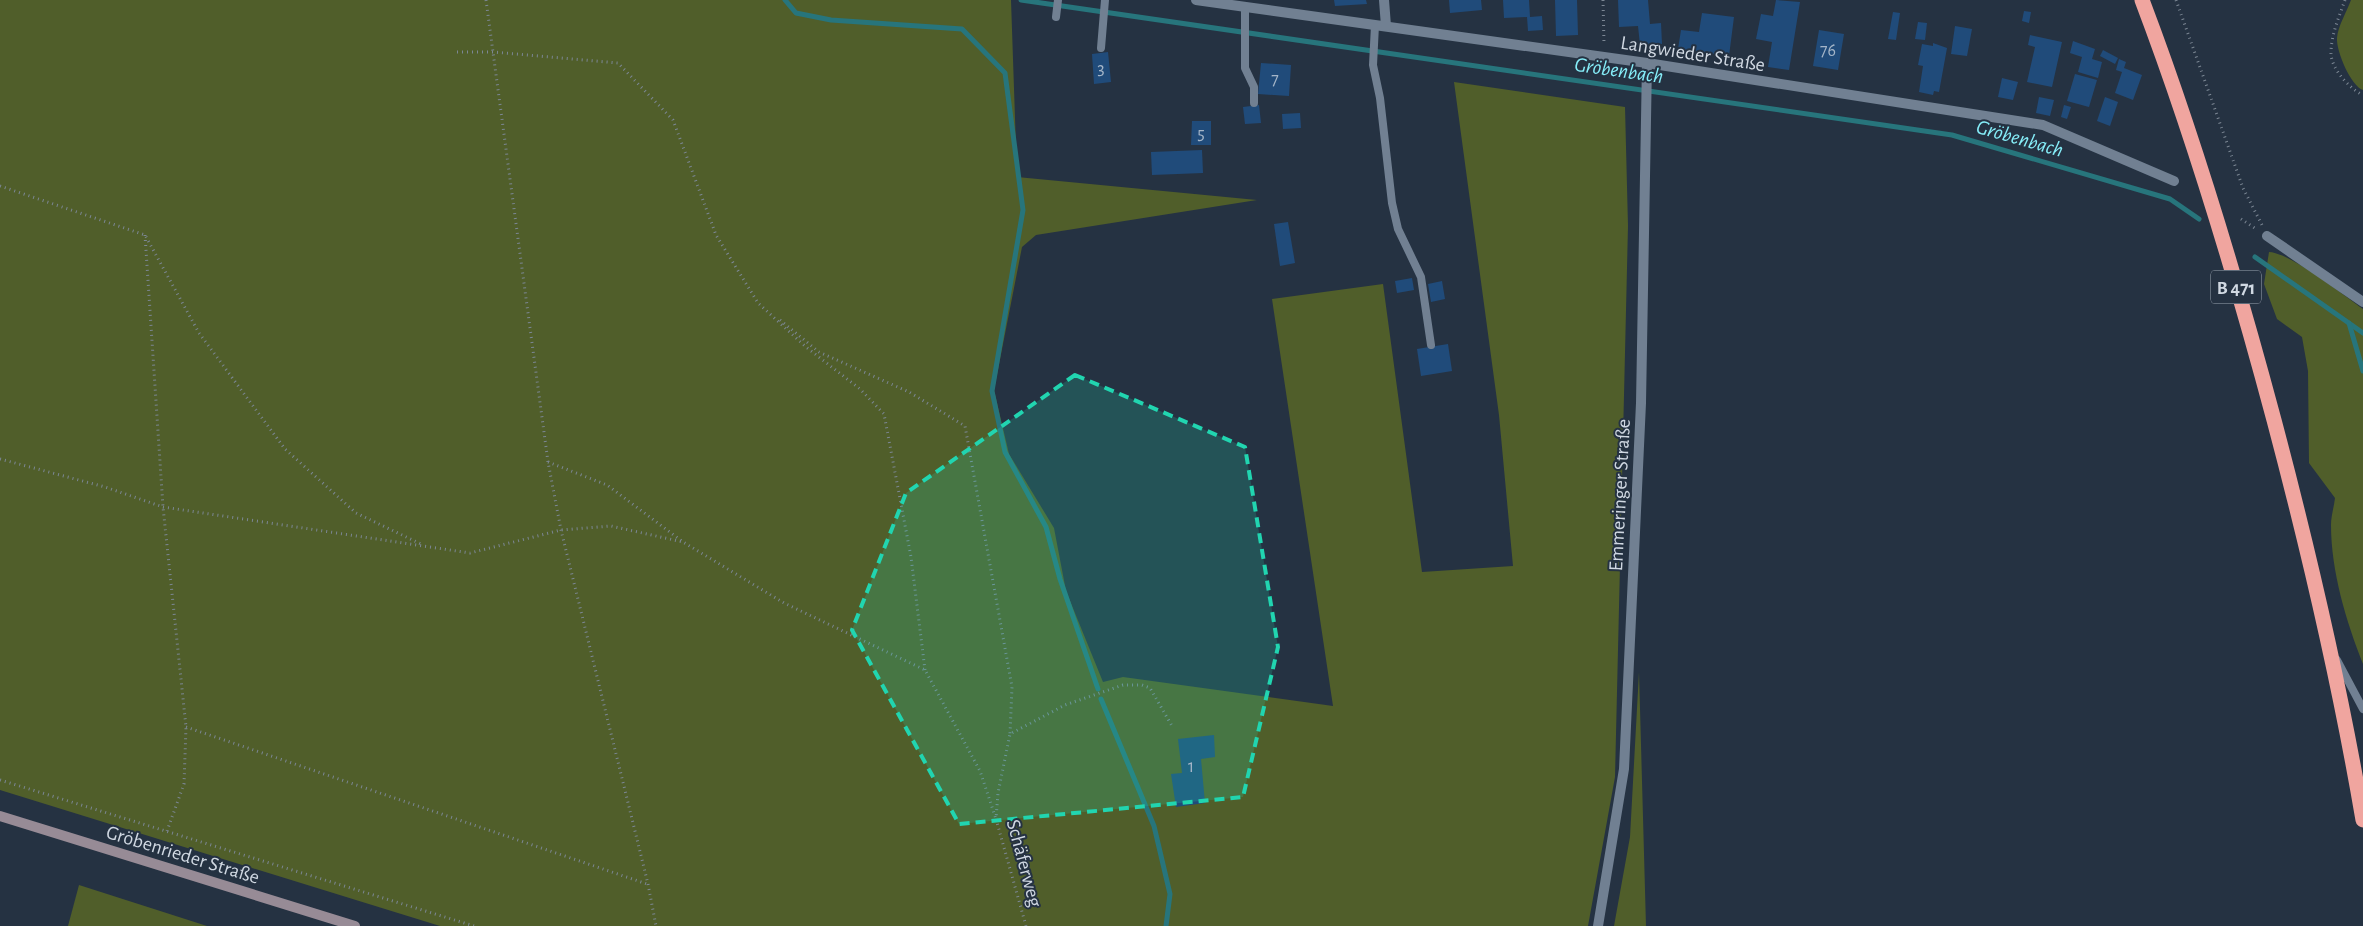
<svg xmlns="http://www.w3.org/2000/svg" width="2363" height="926" font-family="'Alegreya Sans',sans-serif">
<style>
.green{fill:#505e2a}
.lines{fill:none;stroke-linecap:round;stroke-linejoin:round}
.stream{stroke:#27757c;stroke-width:5}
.building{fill:#204b7a}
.path{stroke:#7c8794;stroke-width:3;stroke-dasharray:1 4;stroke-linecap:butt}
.lane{stroke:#718092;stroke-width:8}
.street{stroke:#718092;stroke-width:10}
.secondary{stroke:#978b96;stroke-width:10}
.highway{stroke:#f0a59f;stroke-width:15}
.marked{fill:#21d5b0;fill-opacity:0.2;stroke:#21d5b0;stroke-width:4;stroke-dasharray:10 6;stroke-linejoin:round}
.labels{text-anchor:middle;stroke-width:4;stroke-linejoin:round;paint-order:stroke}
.number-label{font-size:18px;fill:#a4b5c8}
.shield{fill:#253242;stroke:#9da6b2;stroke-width:1}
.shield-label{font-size:19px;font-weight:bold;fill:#d0d8e2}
.street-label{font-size:20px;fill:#d0d8e2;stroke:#253242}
.water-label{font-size:21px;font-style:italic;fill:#86eef9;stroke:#253242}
</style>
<rect width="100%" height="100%" fill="#253242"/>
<g class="green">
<path d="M0,0H1011L1017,177L1257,200L1036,235L1022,247L994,390L1009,454L1054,528L1066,591L1103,682L1123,677L1333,706L1272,299L1383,284L1422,572L1513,566L1499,415L1454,82L1625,107L1628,226L1615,777L1588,926H440L0,790Z"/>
<path d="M2351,0H2363V90C2351,86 2336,51 2337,38C2338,26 2347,11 2351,0Z"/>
<path d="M2269,252C2291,253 2343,295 2363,309V664C2346,621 2331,571 2331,525C2331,516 2334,507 2335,498L2309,463L2308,371L2302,337L2277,319L2264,284Z"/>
<path d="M1639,672L1646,926H1614L1630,837Z"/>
<path d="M79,885L207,926H68Z"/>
</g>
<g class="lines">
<g class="stream">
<path d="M785,0L796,13L831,20L962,29L1005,73L1023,210L992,391L1005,452L1046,527L1060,579L1098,689"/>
<path d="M1021,0L1952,135L2170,199L2199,219"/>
<path d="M2255,257L2363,333"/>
<path d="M2349,323L2363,371"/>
<path d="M1101,699L1154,826L1170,894L1166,926"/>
</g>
</g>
<g class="building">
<path d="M1334,0H1366L1367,4L1335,6Z"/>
<path d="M1449,0H1481L1482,10L1450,13Z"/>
<path d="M1503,0H1529L1530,17L1542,16L1543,30L1528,31L1527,17L1504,18Z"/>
<path d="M1555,0H1577L1578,35L1556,36Z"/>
<path d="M1618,0H1648L1650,24L1661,23L1662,44L1640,45L1638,26L1619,27Z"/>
<path d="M1776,0L1800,2L1789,70L1768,67L1772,42L1756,39L1761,14L1773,16Z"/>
<path d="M2024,11L2031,12L2029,23L2022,21Z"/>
<path d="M1893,12L1900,13L1896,40L1888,39Z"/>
<path d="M1702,13L1734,17L1729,56L1678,49L1681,30L1699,32Z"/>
<path d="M1918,22L1927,23L1925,40L1915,39Z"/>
<path d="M1955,26L1972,29L1967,56L1951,54Z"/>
<path d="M1819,30L1844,34L1838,70L1813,66Z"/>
<path d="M2030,35L2062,42L2052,87L2027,82L2035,47L2028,45Z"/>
<path d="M2073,41L2095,49L2092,59L2102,62L2098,78L2078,72L2082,57L2070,53Z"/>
<path d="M1933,43L1947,48L1939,92L1934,91L1933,95L1919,92L1923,66L1918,65L1922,44L1933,46Z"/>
<path d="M2103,50L2118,58L2115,64L2100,56Z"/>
<path d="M1108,52L1111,82L1094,84L1092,54Z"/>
<path d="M2119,59L2126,62L2124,68L2142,75L2133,100L2115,93L2122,72L2116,70Z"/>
<path d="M1261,63L1291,65L1289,96L1258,94Z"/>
<path d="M2075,74L2097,80L2089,107L2067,101Z"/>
<path d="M2002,78L2018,82L2013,100L1998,97Z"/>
<path d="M2039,97L2054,100L2050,116L2036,113Z"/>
<path d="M2105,97L2118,102L2110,126L2097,121Z"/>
<path d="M1259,105L1261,123L1245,124L1243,107Z"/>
<path d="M2064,105L2071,107L2067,119L2061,117Z"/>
<path d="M1300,113L1301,128L1283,129L1282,114Z"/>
<path d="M1192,121H1211V145H1191Z"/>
<path d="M1202,150L1203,173L1152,175L1151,152Z"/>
<path d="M1288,222L1295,263L1280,266L1274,224Z"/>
<path d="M1412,278L1414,290L1397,293L1395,281Z"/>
<path d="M1442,281L1445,299L1431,302L1428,284Z"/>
<path d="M1448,344L1452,371L1421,376L1417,349Z"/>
<path d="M1214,735L1215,757L1201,759L1205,803L1176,807L1171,774L1182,773L1178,739Z"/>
</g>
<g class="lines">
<g class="path">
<path d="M486,0L548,462L561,530L648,884L656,926"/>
<path d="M1603,0L1604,44"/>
<path d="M2176,0L2243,188L2262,225"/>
<path d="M2345,0C2339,17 2331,35 2331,53C2331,69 2350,89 2363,95"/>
<path d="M457,52H493L618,63L673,120L716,235L758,303L806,347L860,389L884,414L911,557L925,670"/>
<path d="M0,186L145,235L199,333L285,449L356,513L423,545"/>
<path d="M2241,219L2256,229"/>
<path d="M145,235L163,507L186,727L184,784L167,831"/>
<path d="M780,320L819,352L909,392L965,426L1012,687L1010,734"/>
<path d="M0,459L105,487L163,507L470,553L561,530L611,526L683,542"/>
<path d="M548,462L607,485L683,542L784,603L925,670L980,771L996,819"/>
<path d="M186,727L647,884"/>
<path d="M0,780L474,926"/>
<path d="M1026,926L996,819L998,793L1010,734L1065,705L1123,685H1142L1150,688L1172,726"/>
</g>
<g class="lane">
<path d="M1245,7V68L1254,87V103"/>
<path d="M1056,17L1058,0"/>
<path d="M1375,25L1373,65L1380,98L1392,203L1398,229L1421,277L1431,345"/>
<path d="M1101,48L1105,0"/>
<path d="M2337,660L2363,709"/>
</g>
<g class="street">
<path d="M1196,0L1647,63L2043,125L2174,181"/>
<path d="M1384,0L1386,26"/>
<path d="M2267,236L2363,302"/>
<path d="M1598,926L1624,769L1641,403L1647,63"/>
</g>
<path class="secondary" d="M0,816L355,926"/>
<path class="highway" d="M2142,0C2194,137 2236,278 2274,420C2309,552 2340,685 2363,820"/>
</g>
<path class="marked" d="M1075,375L1245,447L1278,647L1243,797L959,824L852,630L906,493Z"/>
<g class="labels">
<g class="number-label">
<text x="1828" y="56">76</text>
<text x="1101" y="74">3</text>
<text x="1275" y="85">7</text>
<text x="1201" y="139">5</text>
<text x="1191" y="772">1</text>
</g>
<rect class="shield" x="2211" y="270.5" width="50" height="33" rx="4"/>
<g class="shield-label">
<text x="2236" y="294">B 471</text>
</g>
<g class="street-label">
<text transform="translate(1693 53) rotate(9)" y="7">Langwieder Straße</text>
<text transform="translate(1619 495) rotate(-87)" y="7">Emmeringer Straße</text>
<text transform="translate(183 854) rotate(17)" y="7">Gröbenrieder Straße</text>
<text transform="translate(1025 863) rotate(75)" y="7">Schäferweg</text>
</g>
<g class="water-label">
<text transform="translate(1619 70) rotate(8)" y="7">Gröbenbach</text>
<text transform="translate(2020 138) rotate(16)" y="7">Gröbenbach</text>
</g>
</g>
</svg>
